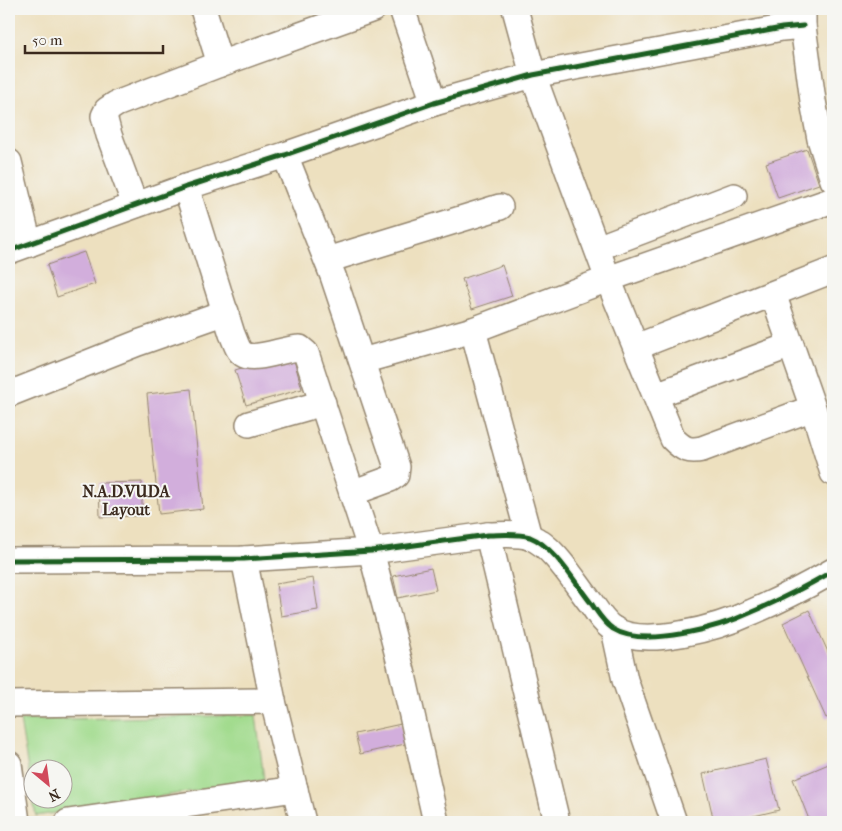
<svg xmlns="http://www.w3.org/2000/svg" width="842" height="831" font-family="'IM FELL French Canon',serif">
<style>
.green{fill:#a2db8e;stroke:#6e8256}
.building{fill:#d2aedc}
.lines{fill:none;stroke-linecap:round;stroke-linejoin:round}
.minor-casing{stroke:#94856e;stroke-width:28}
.minor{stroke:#fff;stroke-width:25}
.cycleway-casing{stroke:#f6f6f2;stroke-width:8}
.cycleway{stroke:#1b5e20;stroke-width:5}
.labels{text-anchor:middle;stroke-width:4;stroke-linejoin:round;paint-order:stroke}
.neighbourhood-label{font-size:16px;font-weight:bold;fill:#3b2a1e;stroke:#f6f6f2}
</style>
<rect width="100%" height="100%" fill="#f6f6f2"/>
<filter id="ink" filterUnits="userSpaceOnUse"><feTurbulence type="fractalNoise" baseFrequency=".02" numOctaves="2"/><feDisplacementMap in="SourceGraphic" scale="10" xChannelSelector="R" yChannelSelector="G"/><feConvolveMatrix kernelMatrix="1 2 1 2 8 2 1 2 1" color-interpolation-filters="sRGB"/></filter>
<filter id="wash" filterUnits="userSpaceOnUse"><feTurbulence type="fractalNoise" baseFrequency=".0096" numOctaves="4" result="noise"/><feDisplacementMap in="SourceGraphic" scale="20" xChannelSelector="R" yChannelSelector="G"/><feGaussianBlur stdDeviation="1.12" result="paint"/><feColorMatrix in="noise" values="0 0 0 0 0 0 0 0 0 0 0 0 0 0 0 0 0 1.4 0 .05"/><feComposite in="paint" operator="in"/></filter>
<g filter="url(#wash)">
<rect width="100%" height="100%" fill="#ede0bf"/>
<path class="green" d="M256,715L264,780L36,816L33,799L62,798V768H32V794L20,720Z"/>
<g id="blocks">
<g class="building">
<path d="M807,149L819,184L778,198L766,163Z"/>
<path d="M84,252L95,284L57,297L47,265Z"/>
<path d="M502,265L512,296L472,309L462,279Z"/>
<path d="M292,353L302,389L246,405L235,370Z"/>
<path d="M191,389L203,509L159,514L147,394Z"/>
<path d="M142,482V516L100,517L99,483Z"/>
<path d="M431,568L436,590L398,598L393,576Z"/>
<path d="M313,578L318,610L281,616L276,584Z"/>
<path d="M809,610L833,663V715L826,718L783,623Z"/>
<path d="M401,724L405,744L360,754L355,734Z"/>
<path d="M766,759L779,810L729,822H714L703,774Z"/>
<path d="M831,763L833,769V820L829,822H810L793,779Z"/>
</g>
</g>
</g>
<g filter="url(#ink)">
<use href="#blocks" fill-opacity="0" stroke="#94856e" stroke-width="1"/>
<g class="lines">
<defs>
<g id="minor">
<path d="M203,9L220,64"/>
<path d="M402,9L434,103"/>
<path d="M515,9L533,75L574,187L608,279L673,439C683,449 689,452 702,449L813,408"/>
<path d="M803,9V26L813,101L820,139L833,180"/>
<path d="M285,155L333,276L397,467L396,475L390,479L352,493"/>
<path d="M9,162L29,244"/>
<path d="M186,187L232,334C235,340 237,350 243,354C255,362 285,348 300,348L306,353L371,551L403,675L436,822"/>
<path d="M135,205L109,135L104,116L107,110L116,104L220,64L373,9"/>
<path d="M597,248L734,196"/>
<path d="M9,251L186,187L285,155L434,103L533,75L782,28L803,26"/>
<path d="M327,260L500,207"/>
<path d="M773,294L813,408L833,473"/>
<path d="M473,330L529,537"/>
<path d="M636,347L833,270"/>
<path d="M362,361L473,330L608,279L833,200"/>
<path d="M9,394L138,343L226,312"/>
<path d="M656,395L791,345"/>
<path d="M249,424L323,403"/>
<path d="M488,535L557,822"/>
<path d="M244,559L273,701"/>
<path d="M9,560L244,559L371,551L488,535C501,535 517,533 530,537C554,546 575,583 591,603C598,613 603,622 613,629C645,649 720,627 752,612C780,600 807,586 833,571"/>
<path d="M614,629L625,680L674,822"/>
<path d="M9,704L273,701L303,822"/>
<path d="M9,764L17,822"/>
<path d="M68,822L295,789"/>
</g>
</defs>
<use href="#minor" class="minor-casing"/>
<use href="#minor" class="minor"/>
<defs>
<g id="cycleway">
<path d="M9,251L186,187L285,155L434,103L533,75L782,28L803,26"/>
<path d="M9,560L244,559L371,551L488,535C501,535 517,533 530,537C554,546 575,583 591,603C598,613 603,622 613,629C645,649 720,627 752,612C780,600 807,586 833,571"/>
</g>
</defs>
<use href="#cycleway" class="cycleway-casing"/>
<use href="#cycleway" class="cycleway"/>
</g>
</g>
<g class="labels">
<g class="neighbourhood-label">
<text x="126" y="497">N.A.D.VUDA<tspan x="126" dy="18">Layout</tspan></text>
</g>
</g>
<rect width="842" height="831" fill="none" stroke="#f6f6f2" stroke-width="30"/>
<g transform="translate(48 784) rotate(151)"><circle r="24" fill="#f6f6f2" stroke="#aba49d"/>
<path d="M0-4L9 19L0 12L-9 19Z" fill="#d1495b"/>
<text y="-8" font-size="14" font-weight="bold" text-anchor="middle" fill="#3b2a1e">N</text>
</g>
<path d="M25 45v8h138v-8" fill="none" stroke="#3b2a1e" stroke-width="2.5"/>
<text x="32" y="45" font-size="15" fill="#3b2a1e" stroke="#f6f6f2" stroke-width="4" paint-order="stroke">50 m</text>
</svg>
